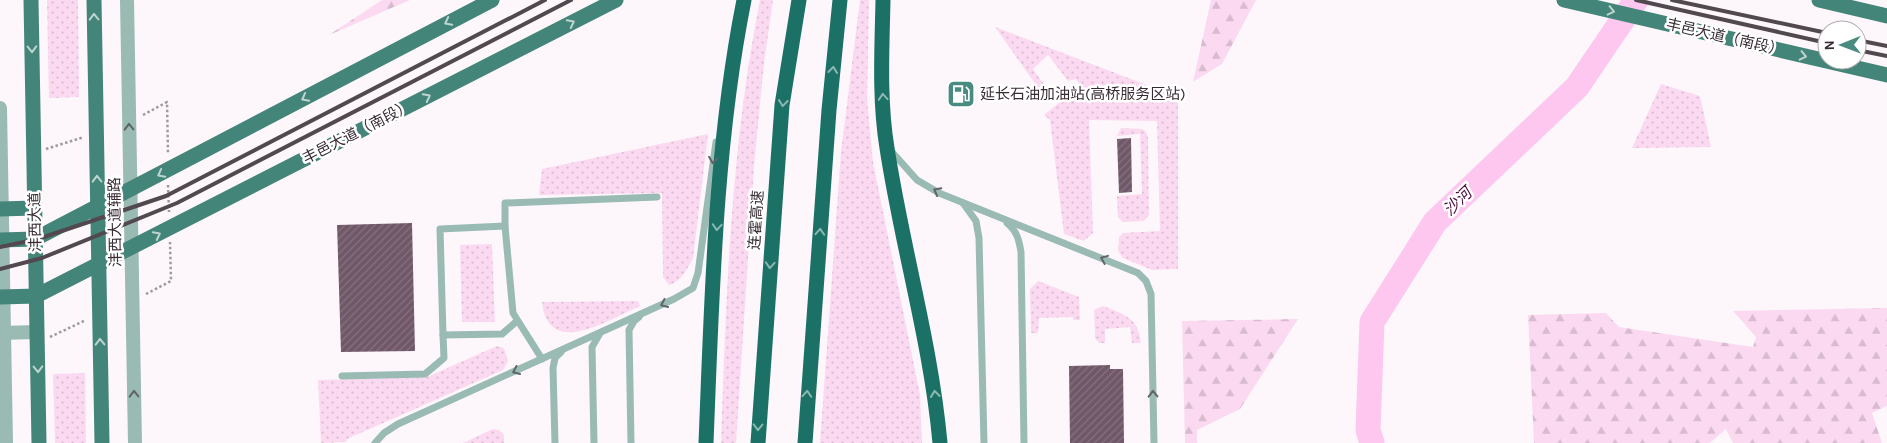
<svg xmlns="http://www.w3.org/2000/svg" width="1887" height="443" font-family="Karla,'Noto Sans SC',sans-serif">
<style>
.grass{fill:url(#grass-dots)}
.forest{fill:url(#forest-firs)}
.lines{fill:none;stroke-linecap:round;stroke-linejoin:round}
.river{stroke:#fdc7ef;stroke-width:25}
.building{fill:url(#building-hatch)}
.path{stroke:#a0989e;stroke-width:2.5;stroke-dasharray:2.5 2.5;stroke-linecap:butt}
.service{stroke:#9abab4;stroke-width:7}
.minor{stroke:#9abab4;stroke-width:14}
.primary{stroke:#44857a;stroke-width:15}
.motorway{stroke:#1b7166;stroke-width:15}
.rail{stroke:#52484f;stroke-width:4}
.oneway{stroke:#bed4d0}
.oneway2{stroke:#8db8b2}
.oneway3{stroke:#5f6567}
.labels{text-anchor:middle;stroke-width:5;stroke-linejoin:round;paint-order:stroke}
.street-label{font-size:15px;fill:#372c34;stroke:#fff}
.poi-label{font-size:15px;fill:#372c34;stroke:#fff;text-anchor:start}
.water-label{font-size:16px;font-style:italic;fill:#490b3f;stroke:#fff}
</style>
<defs>
<pattern id="grass-dots" width="8" height="8" patternUnits="userSpaceOnUse" patternTransform="scale(1.25)"><rect width="8" height="8" fill="#fbdaf1"/><path d="M2 2h.1M6 6h.1" fill="none" stroke="#d8bbcf" stroke-width="1.8" stroke-linecap="round"/></pattern>
<pattern id="forest-firs" width="22" height="20" patternUnits="userSpaceOnUse" patternTransform="scale(1.25)"><rect width="22" height="20" fill="#fbdaf1"/><path d="M5 1l3.5 6h-7zM16 11l3.5 6h-7z" fill="#d8bbcf"/></pattern>
<pattern id="building-hatch" width="6" height="6" patternUnits="userSpaceOnUse" patternTransform="scale(1.25)"><rect width="6" height="6" fill="#705869"/><path d="M-1 1l2-2M0 6l6-6M5 7l2-2" fill="none" stroke="#85727f"/></pattern>
</defs>
<rect width="100%" height="100%" fill="#fdf7fb"/>
<g class="grass">
<path d="M47,0H78L79,97L49,98Z"/>
<path d="M760,0H773L764,63L754,166L736,443H721C726,294 731,146 760,0Z"/>
<path d="M860,0H869L867,99L873,162L920,395L922,443H820L841,152Z"/>
<path d="M995,27L1178,97V269L1152,270L1123,258L1118,251L1119,237L1123,233L1160,231L1157,121L1089,120L1093,233L1084,241L1064,234L1050,120L1044,115L1080,86L1076,79L1068,81L1048,55L1033,69L1051,94L1038,103L1028,92L1036,85Z"/>
<path d="M1661,84L1700,96L1711,147L1632,148Z"/>
<path d="M1121,128L1142,129L1146,132L1148,138L1149,215L1144,221L1123,222L1118,217L1117,196L1142,194L1140,134L1117,136Z"/>
<path d="M708,134L693,258C687,269 682,281 669,285L663,277L662,193L539,195L542,169Z"/>
<path d="M492,244L495,322H462L460,245Z"/>
<path d="M1038,281L1079,297L1080,320H1073V317L1039,318L1038,333H1031L1030,289Z"/>
<path d="M638,301L640,306C610,319 548,360 542,302Z"/>
<path d="M1103,306C1125,315 1138,317 1141,343H1132L1130,327L1105,329V343H1099L1095,338L1094,310Z"/>
<path d="M497,346L504,348L508,361L503,370L347,439L346,442L321,443L318,380L427,377Z"/>
<path d="M85,373L86,443H55L53,374Z"/>
<path d="M493,429L499,430L504,435V443H463Z"/>
</g>
<g class="forest">
<path d="M382,0H410L329,35Z"/>
<path d="M1211,0H1256L1222,64L1193,82Z"/>
<path d="M1887,308V406L1872,413L1882,443H1733L1726,429L1710,443H1534L1528,315L1606,313L1619,327L1753,347L1756,337L1733,311Z"/>
<path d="M1298,319L1240,409L1197,430V443H1185L1182,321Z"/>
</g>
<g class="lines">
<path class="river" d="M1372,443L1368,430L1372,322L1435,222L1577,87L1636,0"/>
</g>
<g class="building">
<path d="M1131,138L1132,192L1119,193L1117,139Z"/>
<path d="M412,223L415,351L341,352L337,225Z"/>
<path d="M1110,365V369H1123L1124,443H1070L1069,366Z"/>
</g>
<g class="lines">
<g class="path">
<path d="M143,115L167,102L168,154"/>
<path d="M46,149L84,137"/>
<path d="M168,185L169,212"/>
<path d="M146,294L171,281L170,242"/>
<path d="M50,337L86,320"/>
</g>
<g class="service">
<path d="M892,152L917,180L939,193L1138,273L1146,281L1151,294L1154,443"/>
<path d="M963,203L976,221L979,238L984,443"/>
<path d="M1007,223C1017,231 1019,240 1021,252L1024,443"/>
<path d="M505,226V203L657,197"/>
<path d="M517,321L502,334L443,335L440,229L505,226L513,313L542,359"/>
<path d="M342,376L425,374L444,358L443,335"/>
<path d="M375,443L384,433L398,424L674,299L693,288L698,273L716,142"/>
<path d="M555,443L553,368L555,358L561,352"/>
<path d="M594,443L592,347L599,335"/>
<path d="M631,443L629,330L634,321L639,317"/>
</g>
<g class="minor">
<path d="M127,0L135,443"/>
<path d="M0,108L6,443"/>
<path d="M0,333L37,332"/>
</g>
<g class="primary">
<path d="M31,0L39,443"/>
<path d="M94,0L102,443"/>
<path d="M1564,0L1887,75"/>
<path d="M1819,0L1887,16"/>
<path d="M0,209L34,208"/>
<path d="M0,240L35,239L492,0"/>
<path d="M0,297L36,296L616,0"/>
</g>
<g class="motorway">
<path d="M883,0C882,49 879,99 887,148C902,247 931,343 940,443"/>
<path d="M706,443C712,296 715,145 744,0"/>
<path d="M758,443L782,105L799,0"/>
<path d="M805,443L829,110L840,0"/>
</g>
<g class="rail">
<path d="M1636,0L1827,43"/>
<path d="M1672,0L1827,33"/>
<path d="M1857,40L1887,46"/>
<path d="M1857,50L1887,56"/>
<path d="M0,247L38,239L166,196L545,0"/>
<path d="M0,269L42,258L177,203L571,0"/>
</g>
</g>
<defs><path id="oneway-chevron" d="M-2-3.5L2.5 0L-2 3.5" fill="none" stroke-width="1.6" stroke-linecap="round" stroke-linejoin="round" transform="scale(1.25)"/></defs>
<g class="oneway">
<use href="#oneway-chevron" transform="translate(1611 11) rotate(13)"/>
<use href="#oneway-chevron" transform="translate(94 17) rotate(-91)"/>
<use href="#oneway-chevron" transform="translate(448 22) rotate(153)"/>
<use href="#oneway-chevron" transform="translate(571 23) rotate(-27)"/>
<use href="#oneway-chevron" transform="translate(32 49) rotate(89)"/>
<use href="#oneway-chevron" transform="translate(1803 56) rotate(13)"/>
<use href="#oneway-chevron" transform="translate(427 97) rotate(-27)"/>
<use href="#oneway-chevron" transform="translate(305 98) rotate(152)"/>
<use href="#oneway-chevron" transform="translate(161 174) rotate(152)"/>
<use href="#oneway-chevron" transform="translate(97 179) rotate(-91)"/>
<use href="#oneway-chevron" transform="translate(157 235) rotate(-27)"/>
<use href="#oneway-chevron" transform="translate(100 342) rotate(-91)"/>
<use href="#oneway-chevron" transform="translate(38 369) rotate(89)"/>
</g>
<g class="oneway2">
<use href="#oneway-chevron" transform="translate(833 70) rotate(-84)"/>
<use href="#oneway-chevron" transform="translate(883 97) rotate(-94)"/>
<use href="#oneway-chevron" transform="translate(783 103) rotate(97)"/>
<use href="#oneway-chevron" transform="translate(717 227) rotate(94)"/>
<use href="#oneway-chevron" transform="translate(820 232) rotate(-86)"/>
<use href="#oneway-chevron" transform="translate(770 265) rotate(94)"/>
<use href="#oneway-chevron" transform="translate(807 394) rotate(-86)"/>
<use href="#oneway-chevron" transform="translate(935 394) rotate(-96)"/>
<use href="#oneway-chevron" transform="translate(758 427) rotate(91)"/>
</g>
<g class="oneway3">
<use href="#oneway-chevron" transform="translate(129 127) rotate(-91)"/>
<use href="#oneway-chevron" transform="translate(713 160) rotate(99)"/>
<use href="#oneway-chevron" transform="translate(937 191) rotate(-152)"/>
<use href="#oneway-chevron" transform="translate(1104 259) rotate(-158)"/>
<use href="#oneway-chevron" transform="translate(664 304) rotate(156)"/>
<use href="#oneway-chevron" transform="translate(516 371) rotate(156)"/>
<use href="#oneway-chevron" transform="translate(134 394) rotate(-91)"/>
<use href="#oneway-chevron" transform="translate(1153 394) rotate(-91)"/>
</g>
<defs>
<symbol id="fuel-square" viewBox="-11 -11 22 22"><rect x="-9" y="-9" width="18" height="18" rx="4" fill="#478b81" stroke="#fff"/><path d="M-5.5-6h7V0h2V4h1.3V-2.5L3-4.5l.8-.8L6-3V5H2.5V1h-1V6h-7ZM-4.2-4.7v3.2H.2V-4.7Z" fill="#fff"/></symbol>
</defs>
<g fill-rule="evenodd">
<use href="#fuel-square" x="945" y="78" width="32" height="32"/>
</g>
<g class="labels">
<g class="street-label">
<text transform="translate(1725 37) rotate(13)" y="5">丰邑大道（南段）</text>
<text transform="translate(357 132) rotate(-27)" y="5">丰邑大道（南段）</text>
<text transform="translate(756 220) rotate(-86)" y="5">连霍高速</text>
<text transform="translate(35 222) rotate(-91)" y="5">沣西大道</text>
<text transform="translate(115 222) rotate(-91)" y="5">沣西大道辅路</text>
</g>
<g class="poi-label">
<text x="980" y="99">延长石油加油站(高桥服务区站)</text>
</g>
<g class="water-label">
<text transform="translate(1457 201) rotate(-44)" y="6">沙河</text>
</g>
</g>
<g transform="translate(1842 45) rotate(269)"><circle r="24" fill="#ffffff" stroke="#afabae"/>
<path d="M0-4L9 19L0 12L-9 19Z" fill="#478b81"/>
<text y="-8" font-size="14" font-weight="bold" text-anchor="middle" fill="#372c34">N</text>
</g>
</svg>
